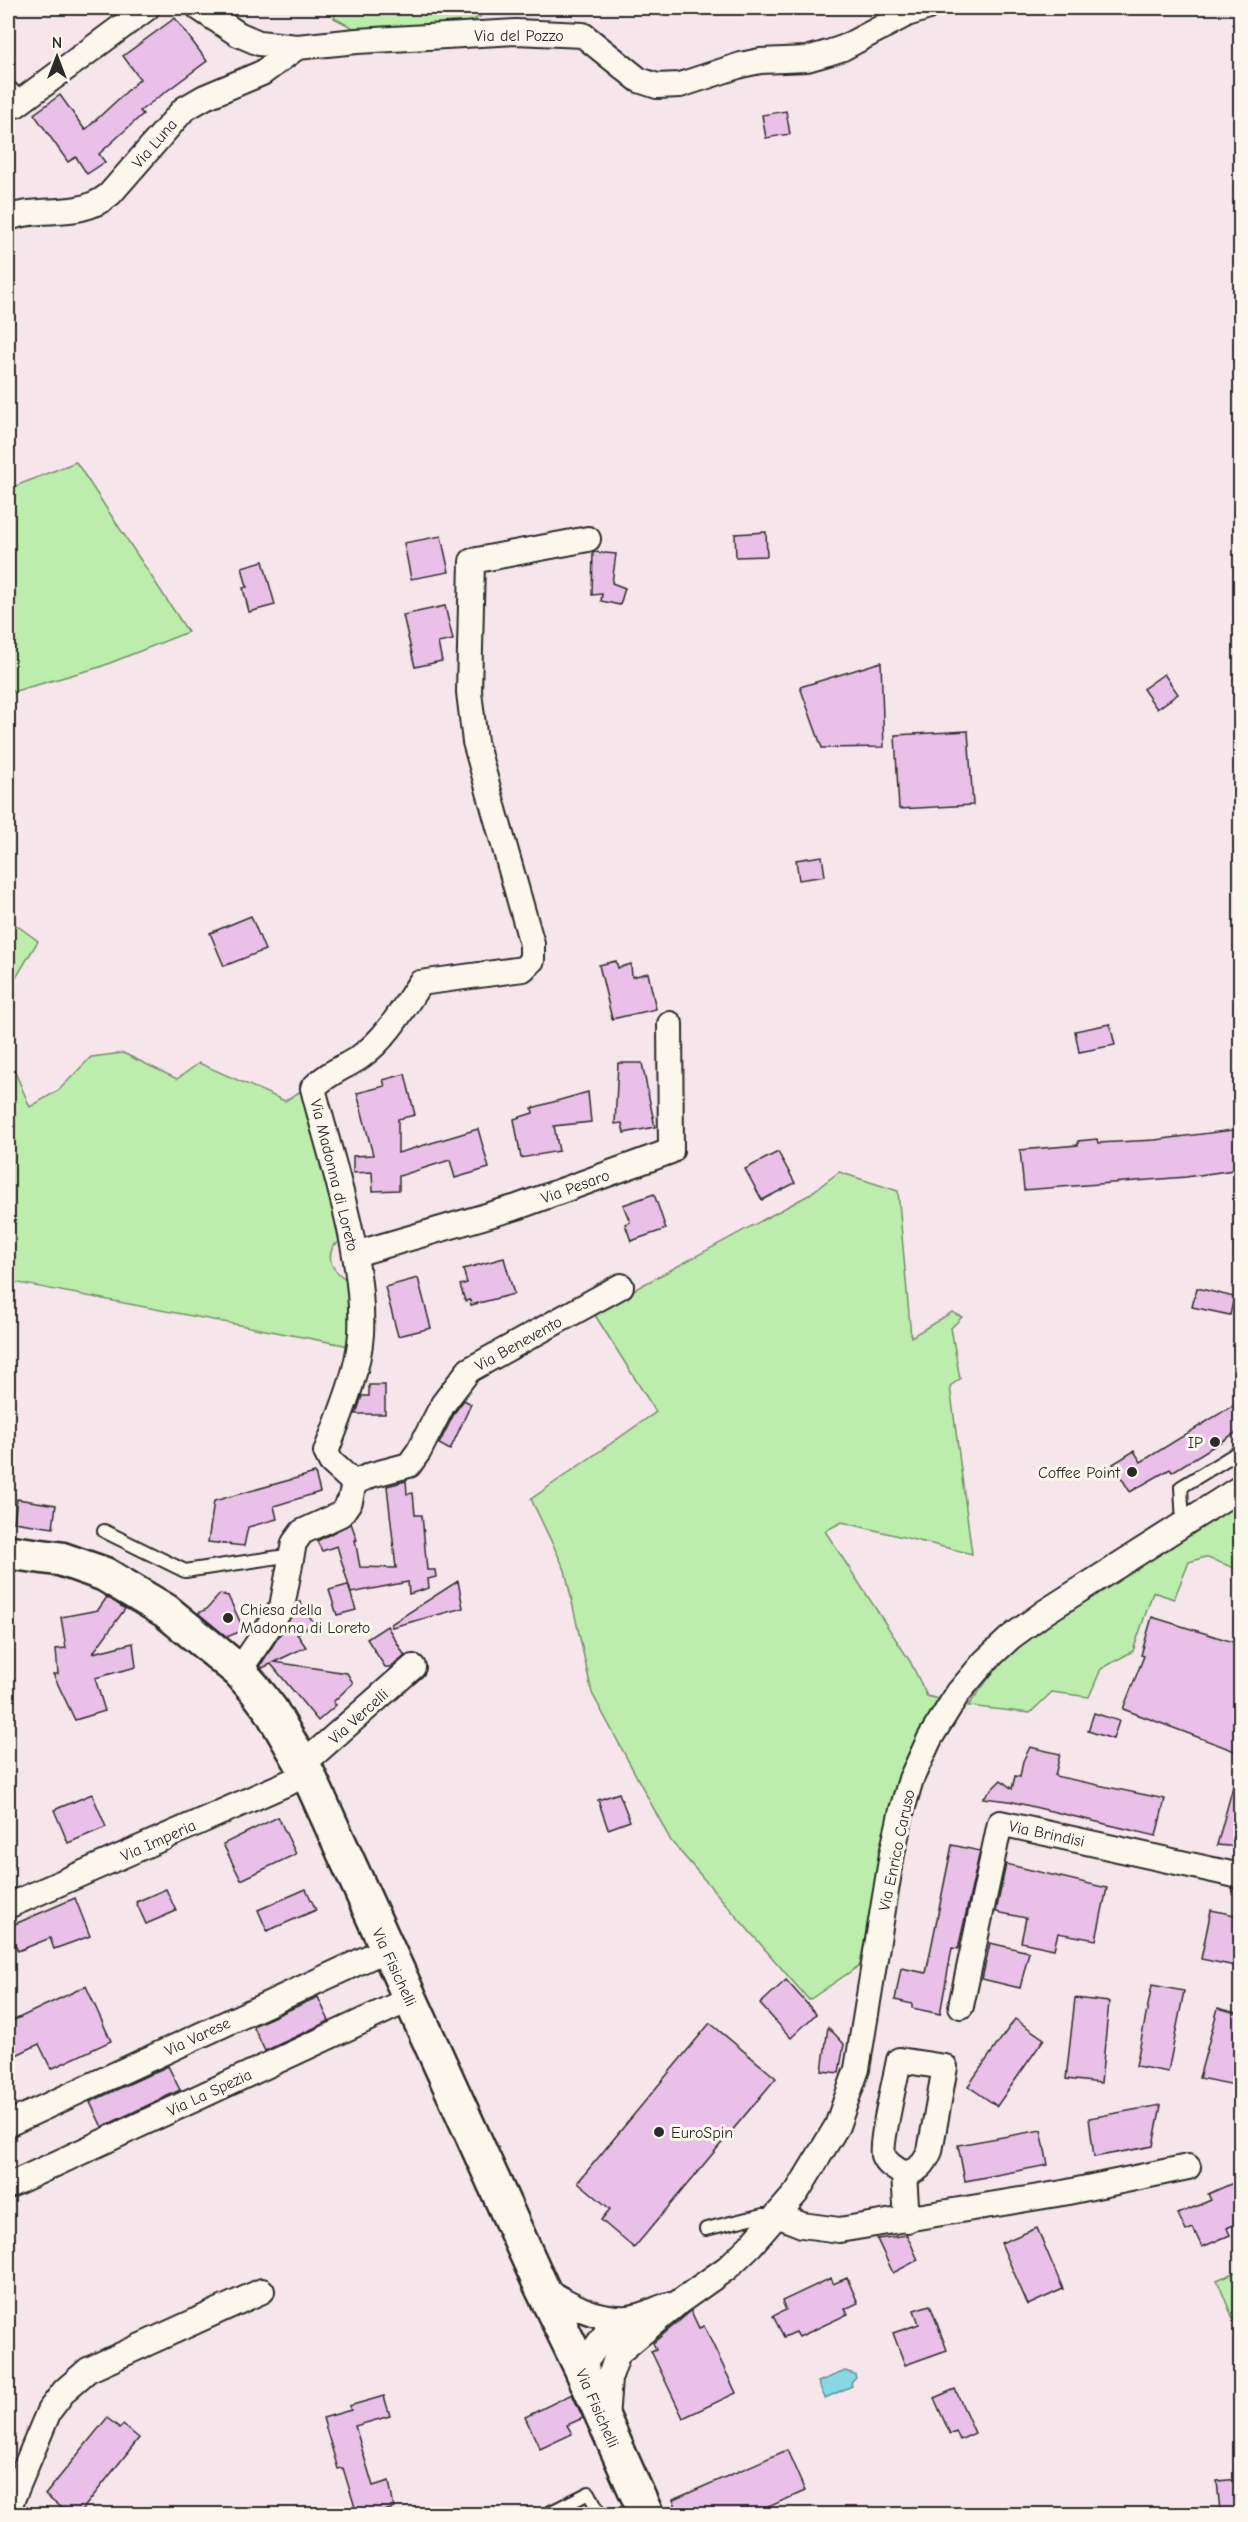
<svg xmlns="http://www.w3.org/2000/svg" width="1248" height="2522" font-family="'Comic Neue',sans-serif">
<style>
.green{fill:#bcedac;stroke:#748c6c;stroke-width:1.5}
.water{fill:#88d8e3;stroke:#639399;stroke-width:1.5}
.building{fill:#e9c0e8;stroke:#2b2b2b;stroke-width:1.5}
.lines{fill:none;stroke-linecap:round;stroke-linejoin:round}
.lane-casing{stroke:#2b2b2b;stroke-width:16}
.street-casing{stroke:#2b2b2b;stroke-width:28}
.secondary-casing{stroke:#2b2b2b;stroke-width:38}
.lane{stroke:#fbf7ec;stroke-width:12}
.street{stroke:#fbf7ec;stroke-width:24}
.secondary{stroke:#fbf7ec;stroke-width:33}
.poi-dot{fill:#2b2b2b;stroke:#fbf7ec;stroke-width:2}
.labels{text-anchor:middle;stroke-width:6;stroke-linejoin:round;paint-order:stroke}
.street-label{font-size:16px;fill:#2b2b2b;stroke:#fbf7ec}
.poi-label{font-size:16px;fill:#2b2b2b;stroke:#fbf7ec;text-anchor:end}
</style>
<rect width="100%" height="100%" fill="#f6e6eb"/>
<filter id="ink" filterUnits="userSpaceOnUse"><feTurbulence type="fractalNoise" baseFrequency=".0167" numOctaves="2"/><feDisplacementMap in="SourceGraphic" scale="12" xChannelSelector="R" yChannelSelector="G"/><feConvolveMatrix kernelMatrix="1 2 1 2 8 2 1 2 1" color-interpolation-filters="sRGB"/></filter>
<g filter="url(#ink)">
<g class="green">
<path d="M337,8H483L480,17L469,22L355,29L334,18Z"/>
<path d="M76,462L188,632L100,667L8,693V489Z"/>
<path d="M8,919L38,941L8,991Z"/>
<path d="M123,1053L177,1079L199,1063L285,1101L304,1089L344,1239L333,1246C325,1264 336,1273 350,1282L355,1347L8,1281V1056L30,1107L59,1090L91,1057Z"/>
<path d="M839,1172L898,1191L911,1337L952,1312L962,1317L951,1328L960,1379L950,1386L972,1554L842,1522L825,1531L910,1661L927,1696L939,1699L900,1772L888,1812L860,1965L809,2000L671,1841L592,1693L565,1570L531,1499L656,1412L593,1312L807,1196Z"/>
<path d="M1240,1502V1570L1205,1557L1189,1562L1174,1599L1153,1592L1133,1651L1101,1669L1089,1697L1052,1692L1030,1713L968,1706L992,1674L1020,1644L1063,1613Z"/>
<path d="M1240,2270V2336L1217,2280Z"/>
</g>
<path class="water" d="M845,2371L855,2374L856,2378L851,2383L852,2386L825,2398L818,2382Z"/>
<g class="building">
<path d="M175,18L207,61L140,111L143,114L99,154L105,162L87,174L76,157L68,162L34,114L60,95L85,130L140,79L123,56Z"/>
<path d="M786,111L790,134L766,138L762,115Z"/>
<path d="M766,532L767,556L736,557L735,534Z"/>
<path d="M441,536L449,572L411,579L404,543Z"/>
<path d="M593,552L616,554L612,583L625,588L620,605L601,601L602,594L592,595Z"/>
<path d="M263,561L275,605L249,612L243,588L247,587L242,567Z"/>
<path d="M445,606L453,640L438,643L442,661L415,667L403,615Z"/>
<path d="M881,662L884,747L822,748L800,687Z"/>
<path d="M1164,674L1178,694L1157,709L1143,689Z"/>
<path d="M968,731L973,805L899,809L895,735Z"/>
<path d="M822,856L825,876L799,880L796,860Z"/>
<path d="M251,916L265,950L224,966L210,933Z"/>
<path d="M616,961L618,968L631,964L632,977L648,973L656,1009L612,1019L599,965Z"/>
<path d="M1110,1024L1115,1045L1079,1052L1075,1031Z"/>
<path d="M618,1063H642L655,1127L624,1133L622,1123L615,1124Z"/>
<path d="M405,1074L415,1115L398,1119V1153L478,1129L489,1168L455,1178L450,1160L399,1176V1190L373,1191L372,1172L353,1173V1156L373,1155L357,1093L385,1086L383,1080Z"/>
<path d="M588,1092L591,1122L554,1126L559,1151L521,1158L514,1119L533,1113L532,1108Z"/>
<path d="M1240,1129V1169L1186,1177L1024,1190L1020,1150L1078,1145V1141L1097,1139L1098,1143L1155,1140Z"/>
<path d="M778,1152L795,1183L762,1200L745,1169Z"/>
<path d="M654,1194L666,1229L631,1241L625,1224L630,1222L623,1205Z"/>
<path d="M504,1258L514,1294L471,1305L470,1300L465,1301L460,1285L467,1283L463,1269Z"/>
<path d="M418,1278L431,1328L398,1336L385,1287Z"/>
<path d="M1197,1288L1234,1297L1230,1315L1192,1307Z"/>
<path d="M369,1385H385V1414H356L362,1396H369Z"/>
<path d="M464,1400L471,1404L450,1450L439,1444L455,1412Z"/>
<path d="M1240,1401V1430L1172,1472L1170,1469L1130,1492L1113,1464L1134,1451L1141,1462Z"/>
<path d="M315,1473L320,1492L274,1506L277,1519L248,1527L244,1546L208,1542L214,1501Z"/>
<path d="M406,1481L407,1494L413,1493L415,1515H422L427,1570H435L436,1577L428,1579L429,1588L409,1594L408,1582L351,1593L337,1546L322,1551L317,1541L351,1523L357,1540H355L360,1567L396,1568L387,1486Z"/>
<path d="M17,1499L56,1505L53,1528L14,1522Z"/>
<path d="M458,1581L463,1608L392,1627L391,1624Z"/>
<path d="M348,1585L356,1610L337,1615L329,1590Z"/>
<path d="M220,1594L228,1596L244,1630L227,1637L198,1613L207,1609Z"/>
<path d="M107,1597L125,1609L93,1653L133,1643L136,1667L95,1678L105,1711L75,1720L53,1674H58L56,1649L66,1648L61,1617L98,1610Z"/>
<path d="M300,1602L314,1623L297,1634L306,1647L274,1662L347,1673L353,1683L333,1702L336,1705L318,1721L271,1664L262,1668L260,1666Z"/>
<path d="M1152,1617L1240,1644V1753L1123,1709L1144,1656L1141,1655Z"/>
<path d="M387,1626L405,1656L391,1667H385L367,1639Z"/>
<path d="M1094,1713L1119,1721L1113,1739L1088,1731Z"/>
<path d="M1030,1747L1060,1754L1055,1776L1165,1799L1156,1836L1009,1801L983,1798L1001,1780L1012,1789L1015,1776L1020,1777L1023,1761Z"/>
<path d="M1235,1779L1240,1780V1847L1217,1845Z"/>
<path d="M619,1793L630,1821L608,1829L598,1800Z"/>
<path d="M92,1794L106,1827L68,1843L54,1810Z"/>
<path d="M278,1817L296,1854L241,1880L223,1844Z"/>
<path d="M952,1845L980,1851L958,1949L952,1948L940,2014L912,2008V2004L895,2000L901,1968L926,1973Z"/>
<path d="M1006,1864L1107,1888L1096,1940L1058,1933L1054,1949L1021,1942L1026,1918L996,1912Z"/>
<path d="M166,1889L176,1911L146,1924L136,1902Z"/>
<path d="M306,1889L316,1910L267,1931L258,1910Z"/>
<path d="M75,1898L90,1936L54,1949L50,1938L18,1951L8,1927Z"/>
<path d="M1211,1910L1240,1916V1967L1201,1959Z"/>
<path d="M990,1943L1029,1952L1020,1988L982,1979Z"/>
<path d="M786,1980L816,2014L791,2038L760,2004Z"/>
<path d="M1152,1985L1184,1991L1168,2072L1136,2066Z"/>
<path d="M86,1986L111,2041L51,2069L39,2044L8,2059V2023Z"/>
<path d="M318,1997L329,2021L265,2051L253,2026Z"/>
<path d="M1075,1998L1109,2002L1101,2083L1066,2079Z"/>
<path d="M1218,2008L1240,2014V2064L1235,2085L1199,2078Z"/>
<path d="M1015,2019L1044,2039L997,2106L968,2086Z"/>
<path d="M710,2023L776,2078L634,2248L601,2220L610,2209L578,2182Z"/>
<path d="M828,2027L844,2044L839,2073L822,2071Z"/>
<path d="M168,2066L180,2090L102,2127L90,2102Z"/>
<path d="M1161,2105L1153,2146L1094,2157L1089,2118Z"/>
<path d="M1041,2130L1048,2165L965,2181L958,2145Z"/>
<path d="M1240,2180V2222L1227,2228L1230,2235L1202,2247L1193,2228L1186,2231L1178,2214L1211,2200L1208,2194Z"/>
<path d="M1037,2228L1063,2289L1028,2305L1001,2243Z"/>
<path d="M907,2235L918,2260L893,2273L877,2239Z"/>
<path d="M831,2278L833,2284L847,2278L858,2303L845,2309L848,2314L799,2337L796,2332L784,2337L773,2316L786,2310L782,2301Z"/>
<path d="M930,2305L947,2350L905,2365L893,2333L919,2324L914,2310Z"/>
<path d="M691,2311L699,2328L704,2326L736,2393L683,2418L651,2351L656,2349L653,2343Z"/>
<path d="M955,2389L975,2433L960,2440L956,2431L950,2434L934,2398Z"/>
<path d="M572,2394L583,2418L567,2425L572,2434L540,2449L525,2417Z"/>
<path d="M384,2396L390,2416L355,2426L373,2486L389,2481L394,2508L374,2514H357L343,2468L338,2469L323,2418L351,2410L349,2406Z"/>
<path d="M107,2418L120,2428L123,2425L139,2438L79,2514H69L45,2495Z"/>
<path d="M787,2450L805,2491L752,2514H679L673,2500Z"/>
<path d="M1240,2479V2509L1220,2511L1217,2481Z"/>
</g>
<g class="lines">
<defs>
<g id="lane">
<path d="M1183,1524L1181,1487L1240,1451"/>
<path d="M104,1531L185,1571L292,1555"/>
<path d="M706,2229L763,2215H776"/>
<path d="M547,2514L589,2493L600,2514"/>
</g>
<g id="street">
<path d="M199,8L238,34L259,43L297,47L357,41L516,32L583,35L639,80L657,86L680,85L741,65L760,61L807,59L828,53L843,48L907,14L926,8"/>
<path d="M8,94L16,105L147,8"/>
<path d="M8,218C42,205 80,220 110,194L184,109L205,97L262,73L297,47"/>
<path d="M355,1254L517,1207L671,1151L670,1024"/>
<path d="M354,1483L371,1475L409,1465L419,1451L443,1404L469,1370L621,1286"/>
<path d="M239,1671L282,1607L294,1543L302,1532L341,1514L350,1501L354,1483L331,1462L326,1452C340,1414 358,1375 361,1334C365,1256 332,1164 313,1088C327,1073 344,1068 360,1057C386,1039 403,1009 420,983L523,969L532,960V944L475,742L469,692L472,561L588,539"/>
<path d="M302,1765L413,1667"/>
<path d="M8,1906L308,1774"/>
<path d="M961,2006L1000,1823L1240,1876"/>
<path d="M899,2060L945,2067L930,2151C924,2165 919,2170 904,2174C896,2169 886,2164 883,2155C880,2142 896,2077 899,2060Z"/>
<path d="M8,2124L387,1949"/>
<path d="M904,2174L907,2220"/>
<path d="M8,2186L410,1999"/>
<path d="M777,2215L802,2225L839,2230L1063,2193L1188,2167"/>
<path d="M542,2288C569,2304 596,2320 628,2318C641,2317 656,2309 668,2305"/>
<path d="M581,2368L606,2333L629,2318"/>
<path d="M606,2419L609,2379L618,2353L679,2302L727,2268L750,2246L797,2192L837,2126L857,2069L892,1854L902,1810L911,1779L930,1738L958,1693L985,1661L1011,1637L1045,1612L1240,1488"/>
<path d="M8,2509L49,2411L65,2390L88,2370L262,2291"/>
</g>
<path id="secondary" d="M8,1552L61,1559L104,1574L166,1611L239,1671L254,1688L271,1710L308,1774L542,2288L581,2368L646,2514"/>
</defs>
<use href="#lane" class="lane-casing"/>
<use href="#street" class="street-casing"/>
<use href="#secondary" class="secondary-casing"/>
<use href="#lane" class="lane"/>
<use href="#street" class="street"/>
<use href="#secondary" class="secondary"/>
</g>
</g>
<g class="poi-dot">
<circle cx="1215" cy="1442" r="6"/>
<circle cx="1132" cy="1472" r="6"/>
<circle cx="228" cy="1618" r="6"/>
<circle cx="659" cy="2132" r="6"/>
</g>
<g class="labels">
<g class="street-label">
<text x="519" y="41">Via del Pozzo</text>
<text transform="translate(154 143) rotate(-49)" y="6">Via Luna</text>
<text transform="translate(335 1175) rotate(76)" y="6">Via Madonna di Loreto</text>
<text transform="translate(575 1186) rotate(-20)" y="6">Via Pesaro</text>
<text transform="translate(518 1343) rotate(-29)" y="6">Via Benevento</text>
<text transform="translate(358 1716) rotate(-42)" y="6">Via Vercelli</text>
<text transform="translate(1047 1833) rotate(12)" y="6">Via Brindisi</text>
<text transform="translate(158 1840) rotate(-24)" y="6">Via Imperia</text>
<text transform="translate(896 1850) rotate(-78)" y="6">Via Enrico Caruso</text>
<text transform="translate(395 1967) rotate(65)" y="6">Via Fisichelli</text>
<text transform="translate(197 2036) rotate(-25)" y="6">Via Varese</text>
<text transform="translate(209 2092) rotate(-25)" y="6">Via La Spezia</text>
<text transform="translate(598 2408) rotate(66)" y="6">Via Fisichelli</text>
</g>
<g class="poi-label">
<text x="1203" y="1448">IP</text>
<text x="1120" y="1478">Coffee Point</text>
<text x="240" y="1615" text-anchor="start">Chiesa della<tspan x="240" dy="18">Madonna di Loreto</tspan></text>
<text x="671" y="2138" text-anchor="start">EuroSpin</text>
</g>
</g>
<rect width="1248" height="2522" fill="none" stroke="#fbf7ec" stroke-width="30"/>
<rect x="15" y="15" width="1218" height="2492" fill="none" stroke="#2b2b2b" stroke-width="2" filter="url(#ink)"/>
<g transform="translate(57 57)" stroke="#fbf7ec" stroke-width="4.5" paint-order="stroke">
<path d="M0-4.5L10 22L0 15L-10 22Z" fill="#2b2b2b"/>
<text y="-9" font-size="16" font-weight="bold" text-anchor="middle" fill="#2b2b2b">N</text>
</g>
</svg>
